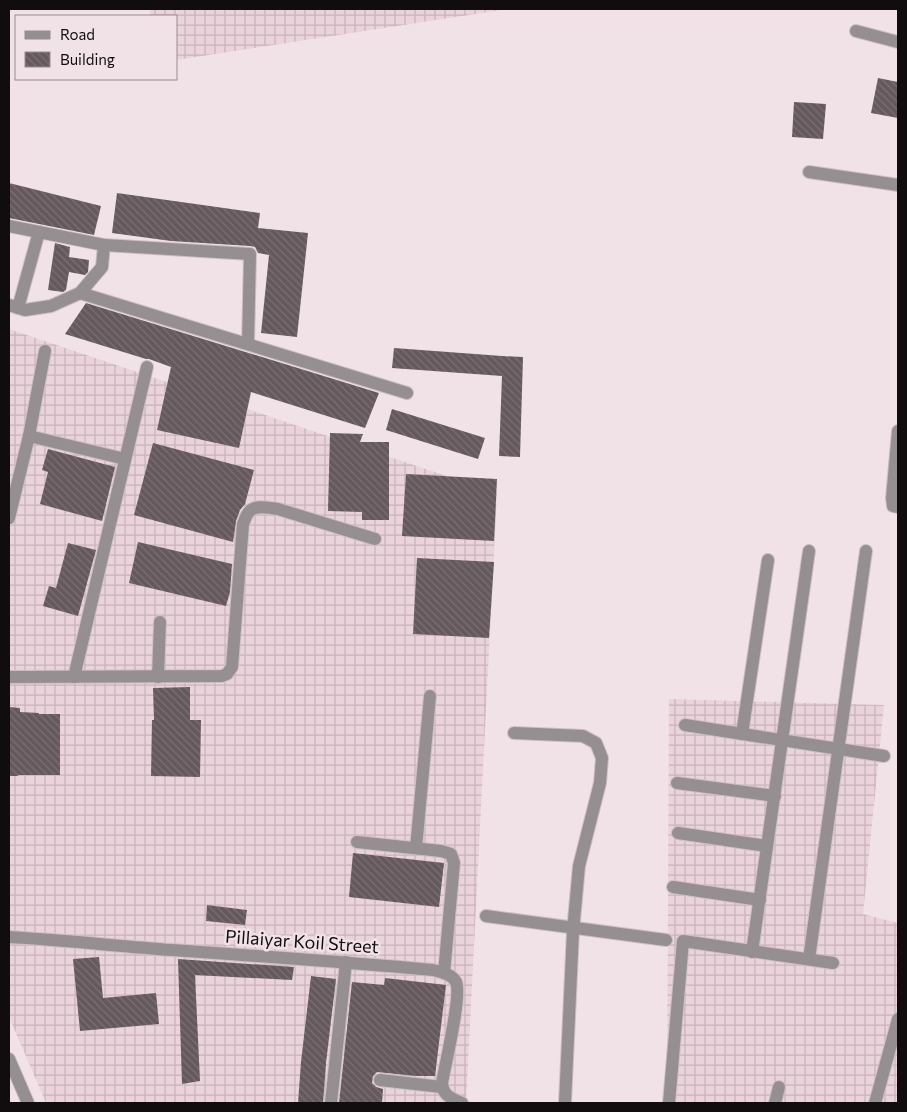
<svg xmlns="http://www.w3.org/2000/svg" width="907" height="1112" font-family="Commissioner,sans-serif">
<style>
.industrial{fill:url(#industrial-grid)}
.building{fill:url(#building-back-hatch)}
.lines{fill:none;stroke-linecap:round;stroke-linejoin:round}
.minor-casing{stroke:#cdc0c4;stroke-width:14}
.minor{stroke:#968f92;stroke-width:12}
.labels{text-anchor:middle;stroke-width:5;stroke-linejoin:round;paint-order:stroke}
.street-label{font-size:18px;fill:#110c0d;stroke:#f1e2e7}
</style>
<defs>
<pattern id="industrial-grid" width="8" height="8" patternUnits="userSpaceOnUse" patternTransform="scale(1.25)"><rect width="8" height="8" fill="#ead3db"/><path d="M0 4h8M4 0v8" fill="none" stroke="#c8b4bb"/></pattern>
<pattern id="building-back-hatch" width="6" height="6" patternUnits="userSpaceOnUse" patternTransform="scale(1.25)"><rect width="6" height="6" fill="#65595d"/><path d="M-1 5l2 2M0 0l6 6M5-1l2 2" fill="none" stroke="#7a7073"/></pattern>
</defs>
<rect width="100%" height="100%" fill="#f1e2e7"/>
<g class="industrial">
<path d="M150,9H508L176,60V16H150Z"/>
<path d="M9,329L497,493L466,1103H46L9,1017Z"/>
<path d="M669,699L884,705L863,914L898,923V1103H667Z"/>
</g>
<g class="building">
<path d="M878,78L898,82V118L871,113Z"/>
<path d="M794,102L826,104L823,139L792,137Z"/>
<path d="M9,183L101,206L94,235L9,218Z"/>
<path d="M117,193L260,213L258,228L308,233L297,337L261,333L269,255L258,253L255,247L250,246L171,241L112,233Z"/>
<path d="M55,243L70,247L69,257L89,260L88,272L85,275L69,272L66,290L63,292L48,290Z"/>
<path d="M86,303L379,393L365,428L251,392L239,448L157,430L171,367L149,359H146L65,334Z"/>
<path d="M394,348L502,356L523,357L520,457L499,456L502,376L392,368Z"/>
<path d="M392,409L485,438L478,459L386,430Z"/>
<path d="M330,433L363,434L360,442H389V520H362V512L328,511Z"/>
<path d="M153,443L254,470L245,504L240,510L236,521L233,542L134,515Z"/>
<path d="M48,449L115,467L102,521L40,504L48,472L42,470Z"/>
<path d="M406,474L497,479L494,541L402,536Z"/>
<path d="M138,542L232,564L230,592L226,606L129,583Z"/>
<path d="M68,543L96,550L78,616L43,606L49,586L56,588Z"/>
<path d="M417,558L494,562L489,638L413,634Z"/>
<path d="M190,687V720H201L200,777L151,776L152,720H154L153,688Z"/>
<path d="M9,707L20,708V712L39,713V714H60V775H18V776H9Z"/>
<path d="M353,853L444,863L439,907L349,897Z"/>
<path d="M207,905L247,910L245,925L206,921Z"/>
<path d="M99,957L103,998L156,993L159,1024L80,1031L73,959Z"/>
<path d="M178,959L294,967L292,980L195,975L200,1081L182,1084Z"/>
<path d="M311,976L336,979L326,1063L323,1103H298L301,1062Z"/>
<path d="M385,978L446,985L435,1076H416L377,1072L373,1076L372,1083L376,1087L383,1089L382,1103H339L352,982L384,985Z"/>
</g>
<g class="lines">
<defs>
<g id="minor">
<path d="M856,31L898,42"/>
<path d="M809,172L898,185"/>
<path d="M9,226L39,232L18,308"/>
<path d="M39,232L104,245L250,254L248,344"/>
<path d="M80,293L407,393"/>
<path d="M9,305L25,310L51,306L80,293L102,267L104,245"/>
<path d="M898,431L892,498L893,506L898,507"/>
<path d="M29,436L125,459"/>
<path d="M9,518L29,436L45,351"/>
<path d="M9,677L222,676L227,674L232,667L243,524C245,520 246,515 249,512C255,504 269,508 278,509L375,539"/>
<path d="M74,677L147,367"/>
<path d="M158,677L160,622"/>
<path d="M685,725L884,756"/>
<path d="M514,733L583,736L596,743L602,758L600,783L579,866L573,931L565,1103"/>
<path d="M742,734L768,560"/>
<path d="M677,783L775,796"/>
<path d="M678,833L767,846"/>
<path d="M357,842L441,851L451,854L454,863L444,973"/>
<path d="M416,848L430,696"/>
<path d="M673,887L760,900"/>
<path d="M486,916L666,940"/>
<path d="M9,937C63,940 117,946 172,950C259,956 346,962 433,970C441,972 452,974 456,982C462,995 445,1065 442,1083C443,1096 451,1098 462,1103"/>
<path d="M752,952L809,551"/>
<path d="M809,959L866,551"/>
<path d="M9,1059L28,1103"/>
<path d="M380,1080L442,1087"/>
<path d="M331,1103L346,962"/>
<path d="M669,1103L683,941L833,963"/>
<path d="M775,1103L779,1087"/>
<path d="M875,1103L898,1019"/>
</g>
</defs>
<use href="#minor" class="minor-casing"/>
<use href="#minor" class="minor"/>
</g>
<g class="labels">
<g class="street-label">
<text transform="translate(302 942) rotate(4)" y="6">Pillaiyar Koil Street</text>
</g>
</g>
<rect width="907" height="1112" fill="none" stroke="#110c0d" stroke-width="20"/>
<rect x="15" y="15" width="162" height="65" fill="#f1e2e7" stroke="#978c90"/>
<rect x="25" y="31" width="25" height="8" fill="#968f92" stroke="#978c90"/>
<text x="60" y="40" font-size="15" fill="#110c0d">Road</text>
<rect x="25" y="52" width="25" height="15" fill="url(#building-back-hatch)" stroke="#978c90"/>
<text x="60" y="65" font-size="15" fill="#110c0d">Building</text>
</svg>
